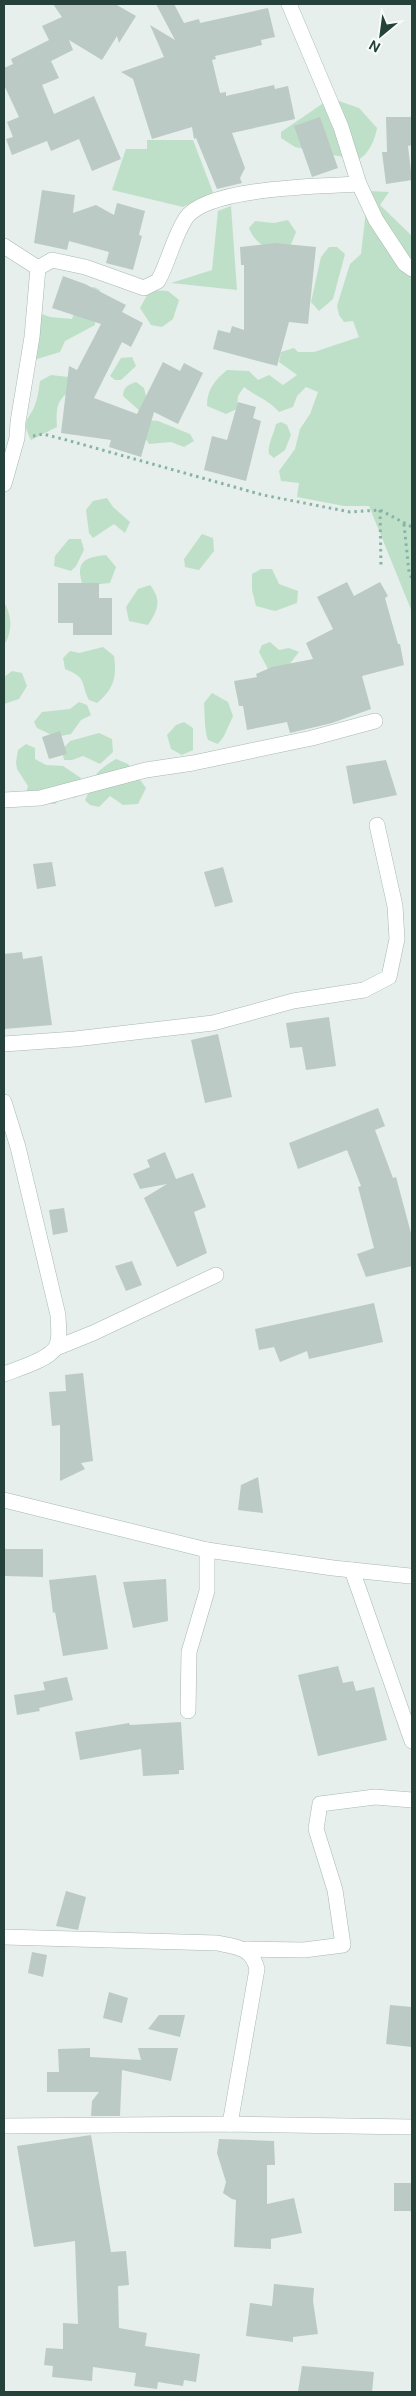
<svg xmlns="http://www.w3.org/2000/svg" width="416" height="2396" font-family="'DM Sans',sans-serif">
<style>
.green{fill:#bfe0c8}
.building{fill:#bbcac4}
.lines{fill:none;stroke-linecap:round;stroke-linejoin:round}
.street-casing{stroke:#a8b8b2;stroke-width:16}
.path{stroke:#86b3a5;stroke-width:3;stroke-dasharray:2.5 4;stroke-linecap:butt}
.street{stroke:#fff;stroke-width:15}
</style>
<rect width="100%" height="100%" fill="#e6efeb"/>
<g class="green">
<path d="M339,101L359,108L377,128C375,139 369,155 357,160L295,147L281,138V132L325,102Z"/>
<path d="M147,140H193L214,195L199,199L183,207L112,190L126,149H147Z"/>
<path d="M369,191L389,192L380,205L412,236V262L381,217Z"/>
<path d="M231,206L237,290L171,283L212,270L218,211Z"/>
<path d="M366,210L412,274V612L369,506H344L297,497L299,483L281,481L279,471L295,449L300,429L310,414L318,392L306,387L297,396L293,407L279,412C269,400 257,397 244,387L238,396L237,409L226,414L207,406C207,389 215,380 227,370L249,371L258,380L269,375L283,385L297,375L279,362L281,352L294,348L298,352H314L359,337L353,321L344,322L339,315L337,306L350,264L361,254Z"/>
<path d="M288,220L296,232L287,254C270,250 256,246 249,228L255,221L274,223Z"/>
<path d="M329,247H337L345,254L333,299L319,311L311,302L321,257Z"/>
<path d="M94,287L100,290L95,304V325L65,341L60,352L34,360L29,321L42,314L50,317L72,319L83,291Z"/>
<path d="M150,290L168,291L179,300L173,319L162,327L151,325L140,308Z"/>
<path d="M132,357L136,366L121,380H115L110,376L121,358Z"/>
<path d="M51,375L69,377L76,386C57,400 56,404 57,427L31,440C20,418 30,421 36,402C38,396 39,388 40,381Z"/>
<path d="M136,382L144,388L148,404L141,412L123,396C123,387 128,385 136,382Z"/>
<path d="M146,420L158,421L190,434L194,441L184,447L171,442L149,444L141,432Z"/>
<path d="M281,422L287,425L291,435L285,450L274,458L269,454C267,445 274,434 276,424Z"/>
<path d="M107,498L113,507L130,522L125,533L114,524L93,538L89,533L86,510L93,501Z"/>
<path d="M202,534L213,538L214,551L199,570L185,567L184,559Z"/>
<path d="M69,539H81L84,550L76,566L71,571L54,566L55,556Z"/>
<path d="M106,555L116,567L110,583L83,586C75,563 83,557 106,555Z"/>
<path d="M261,569H272L279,584L298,591L297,603L275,611L256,606L252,590V574Z"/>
<path d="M150,585C162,600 158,610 148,625L129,621L126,607L138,589Z"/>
<path d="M4,602C12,616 13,631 4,645Z"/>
<path d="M270,642L279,650L289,648L299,652L284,671L268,669L259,652L262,645Z"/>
<path d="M103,647L114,656C117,677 114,689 97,703L89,700C80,683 88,678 65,669L63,658L70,651L79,653Z"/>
<path d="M12,671L22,673L27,686L19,699L4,704V677Z"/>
<path d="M212,693L228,702L233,716L224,736L218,744L208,740C204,729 205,715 204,703Z"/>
<path d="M79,702L87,705L91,715L81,720L71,734L56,737L37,728L34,722L42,712L70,709Z"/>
<path d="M184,722L193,728V750L182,755L171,749L167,735L176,725Z"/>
<path d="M99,733L112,739L113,752L100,764L83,756L72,760H64L62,750L70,741Z"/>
<path d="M26,744L35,748V759L46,765L63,766L81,778L82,794L74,798L66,784L62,798L55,804L33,802L26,792L28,786L17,769L16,762L18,750Z"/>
<path d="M116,759L128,764L146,788L138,804L123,805L110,796L99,807L90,805L85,800C99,775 88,776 116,759Z"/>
</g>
<g class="building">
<path d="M53,4H115L136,16L119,43L117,36L102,60L69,40L73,50L51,61L59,78L42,85L54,114L94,96L121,159L92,171L79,139L51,151L47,141L12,155L6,139L13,137L7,122L19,117L4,85V68L13,64L11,59L49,40L42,26L62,17Z"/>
<path d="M156,4H174L184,23L199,19L200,23L268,8L275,37L261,40L262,45L215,56L216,59L212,60L220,93L226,92V96L274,85L275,89L288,86L295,119L232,133L245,168L240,178L242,183L217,189L196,138L194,139L192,127L152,139L133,79L121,72L164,57L150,25L175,40Z"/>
<path d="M320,117L338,168L312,177L294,126Z"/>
<path d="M386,117H412V145L408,146L412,180L386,184L382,152H387Z"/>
<path d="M42,190L75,195L73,213L96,205L114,215L117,203L145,211L139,235L142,236L133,270L106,263L109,252L69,241L67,250L34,243Z"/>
<path d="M275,243L316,247L308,324L289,322L277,366L213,349L218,330L230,333L232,326L244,330V265H241L240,247Z"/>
<path d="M63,276L85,284L126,305L122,312L143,323L131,347L122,342L94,398L137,414L163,362L180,371L184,363L203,373L178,424L154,412L141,457L109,447L111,440L61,433L69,366L77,370L101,324L52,308Z"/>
<path d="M238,402L256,407L253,418L261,421L246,481L204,470L212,436L227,440Z"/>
<path d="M347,582L354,596L380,582L388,596L385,598L398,644H400L404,665L362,676L371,709L332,723L290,733L287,722L247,730L243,706H239L234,681L257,677L256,674L272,667L313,659L306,643L333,629L317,597Z"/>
<path d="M58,583H99V598H112V635H73V623H58Z"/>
<path d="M60,731L67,754L49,759L42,737Z"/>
<path d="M386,760L397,795L353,804L346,766Z"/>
<path d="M52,862L56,886L37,889L33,864Z"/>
<path d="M223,867L233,902L215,907L204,872Z"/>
<path d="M22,952L23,959L42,956L52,1025L4,1029V954Z"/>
<path d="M329,1017L336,1066L306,1070L302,1047L290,1048L286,1023Z"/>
<path d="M218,1034L232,1097L205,1103L191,1040Z"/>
<path d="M378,1108L385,1126L375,1130L393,1178L396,1177L412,1237V1266L366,1277L357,1254L374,1248L358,1187L361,1186L347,1150L298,1169L289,1143Z"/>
<path d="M165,1152L176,1179L193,1173L206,1207L194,1212L207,1253L177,1267L144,1198L167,1184L140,1189L133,1174L150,1167L147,1160Z"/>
<path d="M64,1208L68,1232L53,1235L49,1210Z"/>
<path d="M132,1261L142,1285L126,1291L115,1266Z"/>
<path d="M374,1303L383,1342L309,1359L307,1351L280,1362L274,1347L259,1350L255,1329Z"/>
<path d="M83,1373L93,1461L81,1463L85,1469L60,1481V1425L52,1426L49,1392L66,1391L65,1375Z"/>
<path d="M258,1477L263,1513L238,1510L241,1485Z"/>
<path d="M4,1549H43V1577L4,1576Z"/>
<path d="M96,1575L108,1649L63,1656L55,1612L53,1613L49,1580Z"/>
<path d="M166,1579L168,1621L133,1628L123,1582Z"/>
<path d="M338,1666L343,1683L353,1681L356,1691L374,1687L387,1740L318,1756L298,1675Z"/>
<path d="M67,1677L73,1700L39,1708L40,1711L17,1715L14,1695L45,1690L43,1682Z"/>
<path d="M181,1722L184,1770H179V1774L143,1776L141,1749L80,1760L75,1732L129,1723L130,1725Z"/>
<path d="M66,1891L86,1897L78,1930L56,1926Z"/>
<path d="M32,1952L47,1955L43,1977L28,1973Z"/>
<path d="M109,1992L128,1998L122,2023L103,2018Z"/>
<path d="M390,2005L412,2007V2047L386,2044Z"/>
<path d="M159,2015H185L180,2037L148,2029Z"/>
<path d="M90,2048V2057L141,2060L138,2048H178L171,2081L122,2070L120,2116H91L92,2101L99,2092H47V2072H59L58,2049Z"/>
<path d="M91,2135L111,2252L126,2251L129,2285L118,2286L119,2328L147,2333L145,2346L200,2354L196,2382L184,2380L183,2386L158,2382L157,2389L134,2386L136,2373L93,2367L92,2381L52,2377L53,2366L44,2365L46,2348L63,2349V2323L78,2324L75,2241L34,2247L17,2146Z"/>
<path d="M219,2139L274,2141L275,2165H267V2204L294,2198L302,2233L271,2239V2249L234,2247L236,2200L232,2199L223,2193L226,2182L217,2153Z"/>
<rect x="394" y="2183" width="18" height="28"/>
<path d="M274,2284L314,2288L313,2301L318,2334L293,2337V2342L246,2336L250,2303L272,2306Z"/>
<path d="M302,2366L374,2372L372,2392H298Z"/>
</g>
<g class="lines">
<defs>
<g id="street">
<path d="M289,4L341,127L359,184L376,220L405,264L412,269"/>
<path d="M4,246L38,268L52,260L85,267L144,288L158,281C169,261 173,238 186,218C207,187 322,186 359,184"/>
<path d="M4,484L17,438L18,422L32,337L38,268"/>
<path d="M4,800L40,798L146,770L193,763L312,738L375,721"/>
<path d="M4,1044L75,1039L213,1023L293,1001L364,990L389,977L397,939L395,906L377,825"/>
<path d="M4,1102L18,1147L58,1315C58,1325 61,1338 56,1347C49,1360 17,1369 4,1374"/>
<path d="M56,1348L93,1333L216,1275"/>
<path d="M4,1500L207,1550L333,1568L410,1576"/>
<path d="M352,1570L412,1741"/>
<path d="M188,1711L189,1652L207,1591V1550"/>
<path d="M4,1937L217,1943C236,1947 252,1947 257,1969L230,2124"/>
<path d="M246,1949L304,1950L343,1945L335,1890L316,1829L320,1804L375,1797L412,1800"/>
<path d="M4,2126L230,2124L412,2127"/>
</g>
</defs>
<use href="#street" class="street-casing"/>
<g class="path">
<path d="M33,436L43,434L63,439L263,495L350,512L380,510L412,527"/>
<path d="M380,510L381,567"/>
<path d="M404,524L409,572L412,579"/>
</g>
<use href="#street" class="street"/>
</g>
<rect width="416" height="2396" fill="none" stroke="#24423a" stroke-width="10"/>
<g transform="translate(381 35) rotate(209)" stroke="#f7fbf9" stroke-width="4" paint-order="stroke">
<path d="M0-4L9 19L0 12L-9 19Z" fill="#24423a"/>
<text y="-8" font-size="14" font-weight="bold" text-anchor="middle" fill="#24423a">N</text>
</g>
</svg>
